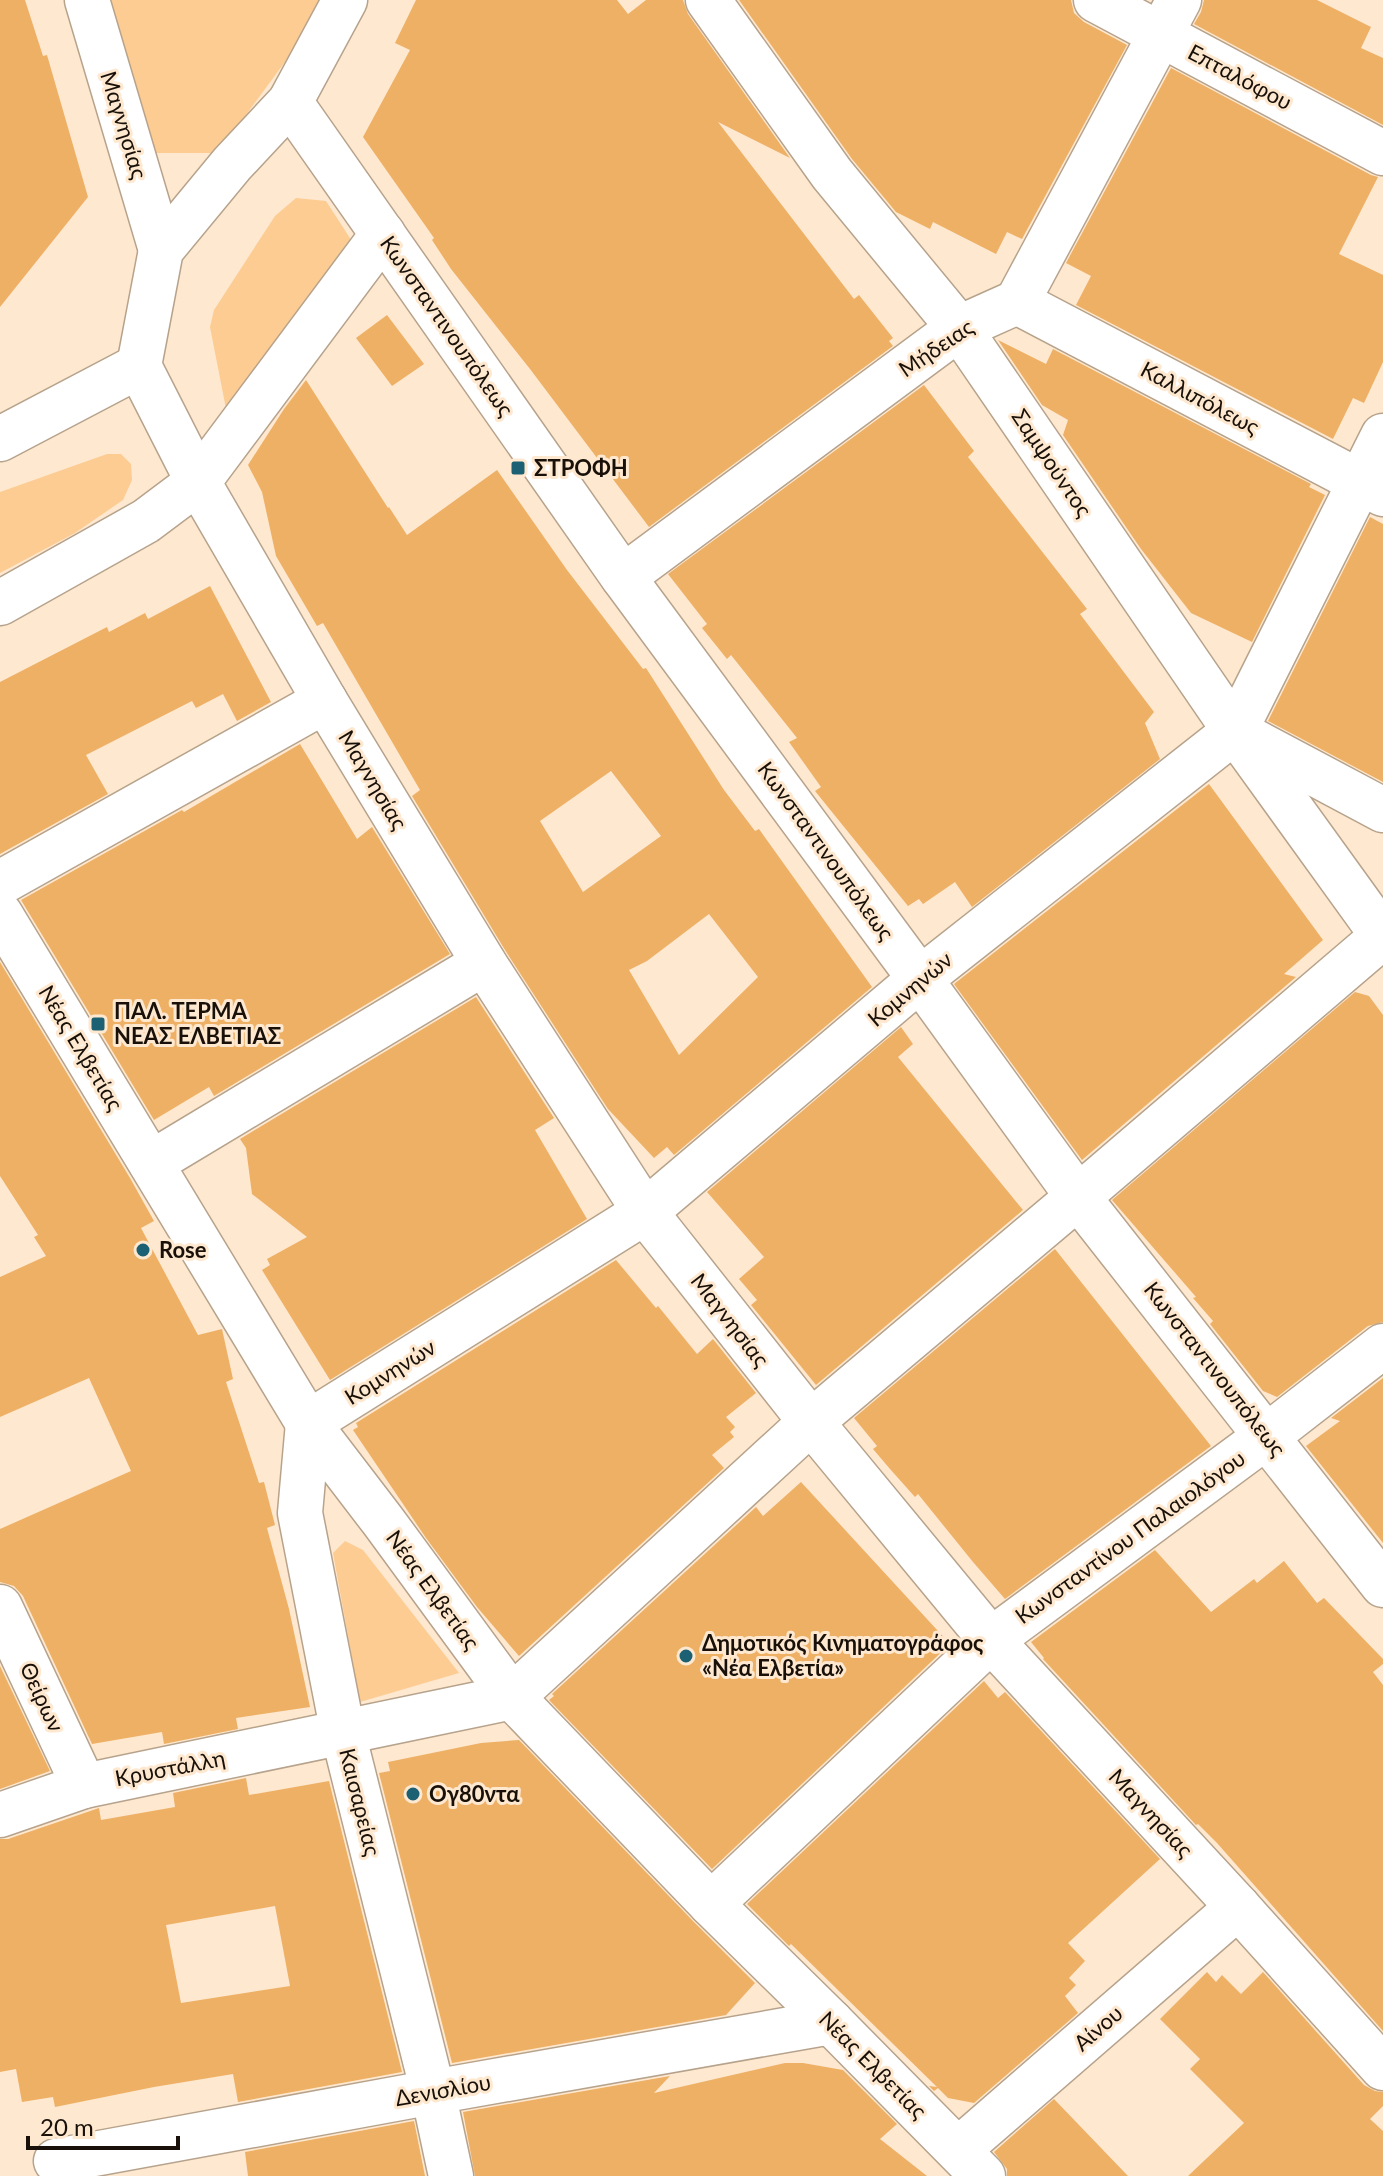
<svg xmlns="http://www.w3.org/2000/svg" width="1383" height="2176" font-family="Lato,sans-serif">
<style>
.park{fill:#fdcc92}
.building{fill:#eeb065;fill-rule:evenodd}
.lines{fill:none;stroke-linecap:round;stroke-linejoin:round}
.minor-casing{stroke:#b7a38c;stroke-width:47}
.minor{stroke:#fff;stroke-width:44}
.poi-dot{fill:#1c6073;stroke:#fee8d0;stroke-width:3}
.labels{text-anchor:middle;stroke-width:6;stroke-linejoin:round;paint-order:stroke}
.street-label{font-size:22px;fill:#191109;stroke:#fee8d0}
.poi-label{font-size:22px;font-weight:bold;fill:#191109;stroke:#fee8d0;text-anchor:start}
</style>
<rect width="100%" height="100%" fill="#fee8d0"/>
<g class="park">
<path d="M105,0H319L290,55L218,153H156Z"/>
<path d="M296,198L326,201L357,249L228,419L210,327L214,310L275,216Z"/>
<path d="M107,454H121L131,464L132,480L123,500L75,533L0,573V492Z"/>
<path d="M345,1541L363,1550L459,1673L360,1702L333,1553Z"/>
</g>
<g class="building">
<path d="M0,0H25L43,56L47,55L88,197L0,307Z"/>
<path d="M416,0H617L628,14L646,0H683L688,14L790,158L718,122L854,299L859,295L893,338L889,341L893,346L649,527L530,369L451,269L432,240L434,238L363,137L410,50L395,43Z"/>
<path d="M739,0H1071L1074,13L1084,22L1127,45L1022,239L1007,232L996,254L933,222L930,229L896,212L852,159Z"/>
<path d="M1204,0H1317L1371,27L1361,48L1383,58V125L1194,24L1201,12Z"/>
<path d="M1171,68L1371,175L1378,177L1339,254L1383,275V362L1364,403L1353,398L1333,439L1076,305L1091,276L1066,263Z"/>
<path d="M387,315L424,364L392,386L356,338Z"/>
<path d="M998,340L1046,364L1053,349L1311,484L1309,487L1325,495L1252,642L1191,613L1141,549L1063,435L1068,420L1042,405Z"/>
<path d="M306,380L388,508L389,507L407,535L497,470L567,570L643,669L646,668L724,790L755,831L759,829L872,987L674,1155L667,1147L654,1158L608,1109L505,950L412,796L420,790L323,623L317,626L276,556L262,492L248,465L284,409ZM611,771L661,836L583,892L540,821ZM709,914L758,977L679,1055L629,970L647,961Z"/>
<path d="M924,385L974,451L968,457L1087,609L1080,614L1154,712L1145,723L1160,759L972,907L955,882L923,904L919,899L908,906L815,791L821,787L789,742L797,738L731,655L727,659L702,628L707,624L668,574Z"/>
<path d="M1370,517L1383,524V782L1268,721Z"/>
<path d="M210,586L271,702L237,721L223,694L196,708L192,701L86,755L108,794L0,854V682L107,627L109,632L145,613L148,619Z"/>
<path d="M300,744L357,839L372,827L450,954L214,1096L209,1087L154,1120L21,900L182,810L184,812Z"/>
<path d="M1209,784L1323,940L1284,974L1296,977L1082,1160L954,984Z"/>
<path d="M0,962L130,1178L154,1221L141,1228L198,1335L222,1329L233,1379L226,1382L259,1483L264,1482L275,1525L267,1528L289,1609L310,1707L236,1718L238,1729L164,1744L162,1732L92,1744L23,1596L14,1586L0,1582V1529L131,1471L89,1378L0,1417V1277L46,1256L34,1237L38,1235L0,1176Z"/>
<path d="M1355,992L1369,996L1383,1015V1322L1368,1326L1277,1397L1263,1391L1210,1324L1213,1321L1193,1298L1196,1297L1112,1200Z"/>
<path d="M476,997L554,1118L535,1130L587,1219L330,1380L262,1270L270,1265L267,1259L307,1237L252,1194L246,1148L240,1139Z"/>
<path d="M901,1027L913,1044L898,1057L1023,1210L816,1385L751,1305L757,1300L739,1279L764,1257L707,1192Z"/>
<path d="M1055,1249L1211,1446L1005,1599L973,1562L918,1494L915,1497L890,1469L873,1449L877,1446L854,1418Z"/>
<path d="M616,1260L656,1308L658,1306L697,1354L713,1339L756,1393L726,1417L735,1427L730,1432L734,1437L712,1455L724,1468L519,1656L477,1607L426,1538L353,1430L358,1427L356,1423Z"/>
<path d="M1383,1378V1543L1306,1446L1340,1421L1331,1418Z"/>
<path d="M801,1482L950,1644L712,1869L549,1700L554,1696L552,1694L756,1507L763,1516Z"/>
<path d="M1155,1550L1211,1612L1254,1579L1257,1583L1284,1561L1317,1603L1324,1598L1383,1659V1664L1373,1672L1383,1685V2031L1217,1843L1198,1824L1196,1825L1043,1659L1044,1658L1031,1642Z"/>
<path d="M0,1666L50,1771L0,1789Z"/>
<path d="M984,1681L998,1698L1005,1692L1160,1859L1068,1943L1085,1961L1069,1978L1076,1985L1065,1996L1078,2013L974,2103L948,2098L938,2088L934,2091L929,2086L937,2087L791,1944L789,1946L747,1904Z"/>
<path d="M519,1740L693,1921L755,1983L726,2015L452,2063L379,1773L390,1771L388,1762L481,1743Z"/>
<path d="M246,1778L249,1795L329,1781L402,2072L238,2102L233,2074L154,2087L55,2107L53,2097L22,2102L16,2069L0,2072V1839H8L99,1808L101,1820L175,1807L173,1793ZM275,1906L290,1986L181,2003L166,1925Z"/>
<path d="M1207,1972L1216,1982L1222,1975L1241,1994L1263,1972L1364,2085L1375,2091L1383,2092V2106L1370,2119L1383,2131V2176H1188L1244,2123L1190,2069L1200,2059L1160,2019Z"/>
<path d="M785,2063H803L843,2070L897,2124L880,2139L927,2176H475L463,2112L670,2076L654,2093Z"/>
<path d="M1054,2099L1128,2176H1007V2169L994,2152Z"/>
<path d="M414,2121L425,2176H248L245,2152Z"/>
</g>
<g class="lines">
<defs>
<g id="minor">
<path d="M87,0L161,250"/>
<path d="M708,0L832,174L959,328L1235,731L1383,936"/>
<path d="M1096,0L1383,153"/>
<path d="M290,102L623,577L920,979L1078,1197L1383,1585"/>
<path d="M383,234L198,482L325,701L484,963L645,1212L811,1422L991,1640L1238,1907L1383,2068"/>
<path d="M1017,302L1383,494"/>
<path d="M0,439L139,366"/>
<path d="M623,577L959,328L1017,302L1179,0"/>
<path d="M0,603L146,521L198,482L139,366L161,250L232,164L290,102L345,0"/>
<path d="M1244,736L1383,810"/>
<path d="M0,883L325,701"/>
<path d="M0,914L308,1423L383,1521L512,1697L711,1904L831,2022L983,2176"/>
<path d="M151,1163L484,963"/>
<path d="M308,1423L645,1212L920,979L1235,731L1383,436"/>
<path d="M308,1423L300,1513L343,1733L433,2092L451,2176"/>
<path d="M0,1607L84,1786"/>
<path d="M0,1815L84,1786L512,1697L811,1422L1078,1197L1383,936"/>
<path d="M711,1904L991,1640L1267,1436L1383,1346"/>
<path d="M958,2150L1238,1907"/>
<path d="M56,2161L433,2092L831,2022"/>
</g>
</defs>
<use href="#minor" class="minor-casing"/>
<use href="#minor" class="minor"/>
</g>
<g class="poi-dot">
<rect x="510" y="460" width="16" height="16" rx="4"/>
<rect x="90" y="1016" width="16" height="16" rx="4"/>
<circle cx="143" cy="1250" r="8"/>
<circle cx="686" cy="1656" r="8"/>
<circle cx="413" cy="1794" r="8"/>
</g>
<g class="labels">
<g class="street-label">
<text transform="translate(1240 77) rotate(28)" y="8">Επταλόφου</text>
<text transform="translate(124 125) rotate(73)" y="8">Μαγνησίας</text>
<text transform="translate(447 326) rotate(55)" y="8">Κωνσταντινουπόλεως</text>
<text transform="translate(936 348) rotate(-34)" y="8">Μήδειας</text>
<text transform="translate(1200 398) rotate(28)" y="8">Καλλιπόλεως</text>
<text transform="translate(1052 463) rotate(56)" y="8">Σαμψούντος</text>
<text transform="translate(373 780) rotate(59)" y="8">Μαγνησίας</text>
<text transform="translate(826 851) rotate(54)" y="8">Κωνσταντινουπόλεως</text>
<text transform="translate(910 989) rotate(-40)" y="8">Κομνηνών</text>
<text transform="translate(81 1048) rotate(59)" y="8">Νέας Ελβετίας</text>
<text transform="translate(730 1320) rotate(52)" y="8">Μαγνησίας</text>
<text transform="translate(1215 1369) rotate(52)" y="8">Κωνσταντινουπόλεως</text>
<text transform="translate(390 1372) rotate(-32)" y="8">Κομνηνών</text>
<text transform="translate(1130 1537) rotate(-36)" y="8">Κωνσταντίνου Παλαιολόγου</text>
<text transform="translate(433 1590) rotate(54)" y="8">Νέας Ελβετίας</text>
<text transform="translate(42 1697) rotate(65)" y="8">Θείρων</text>
<text transform="translate(170 1768) rotate(-11)" y="8">Κρυστάλλη</text>
<text transform="translate(360 1802) rotate(76)" y="8">Καισαρείας</text>
<text transform="translate(1151 1813) rotate(47)" y="8">Μαγνησίας</text>
<text transform="translate(1098 2028) rotate(-41)" y="8">Αίνου</text>
<text transform="translate(873 2065) rotate(45)" y="8">Νέας Ελβετίας</text>
<text transform="translate(443 2090) rotate(-10)" y="8">Δενισλίου</text>
</g>
<g class="poi-label">
<text x="534" y="476">ΣΤΡΟΦΗ</text>
<text x="114" y="1019">ΠΑΛ. ΤΕΡΜΑ<tspan x="114" dy="25">ΝΕΑΣ ΕΛΒΕΤΙΑΣ</tspan></text>
<text x="159" y="1258">Rose</text>
<text x="702" y="1651">Δημοτικός Κινηματογράφος<tspan x="702" dy="25">«Νέα Ελβετία»</tspan></text>
<text x="429" y="1802">Ογ80ντα</text>
</g>
</g>
<path d="M28 2136v12h150v-12" fill="none" stroke="#191109" stroke-width="4"/>
<text x="40" y="2136" font-size="24" fill="#191109" stroke="#fee8d0" stroke-width="6" paint-order="stroke">20 m</text>
</svg>
